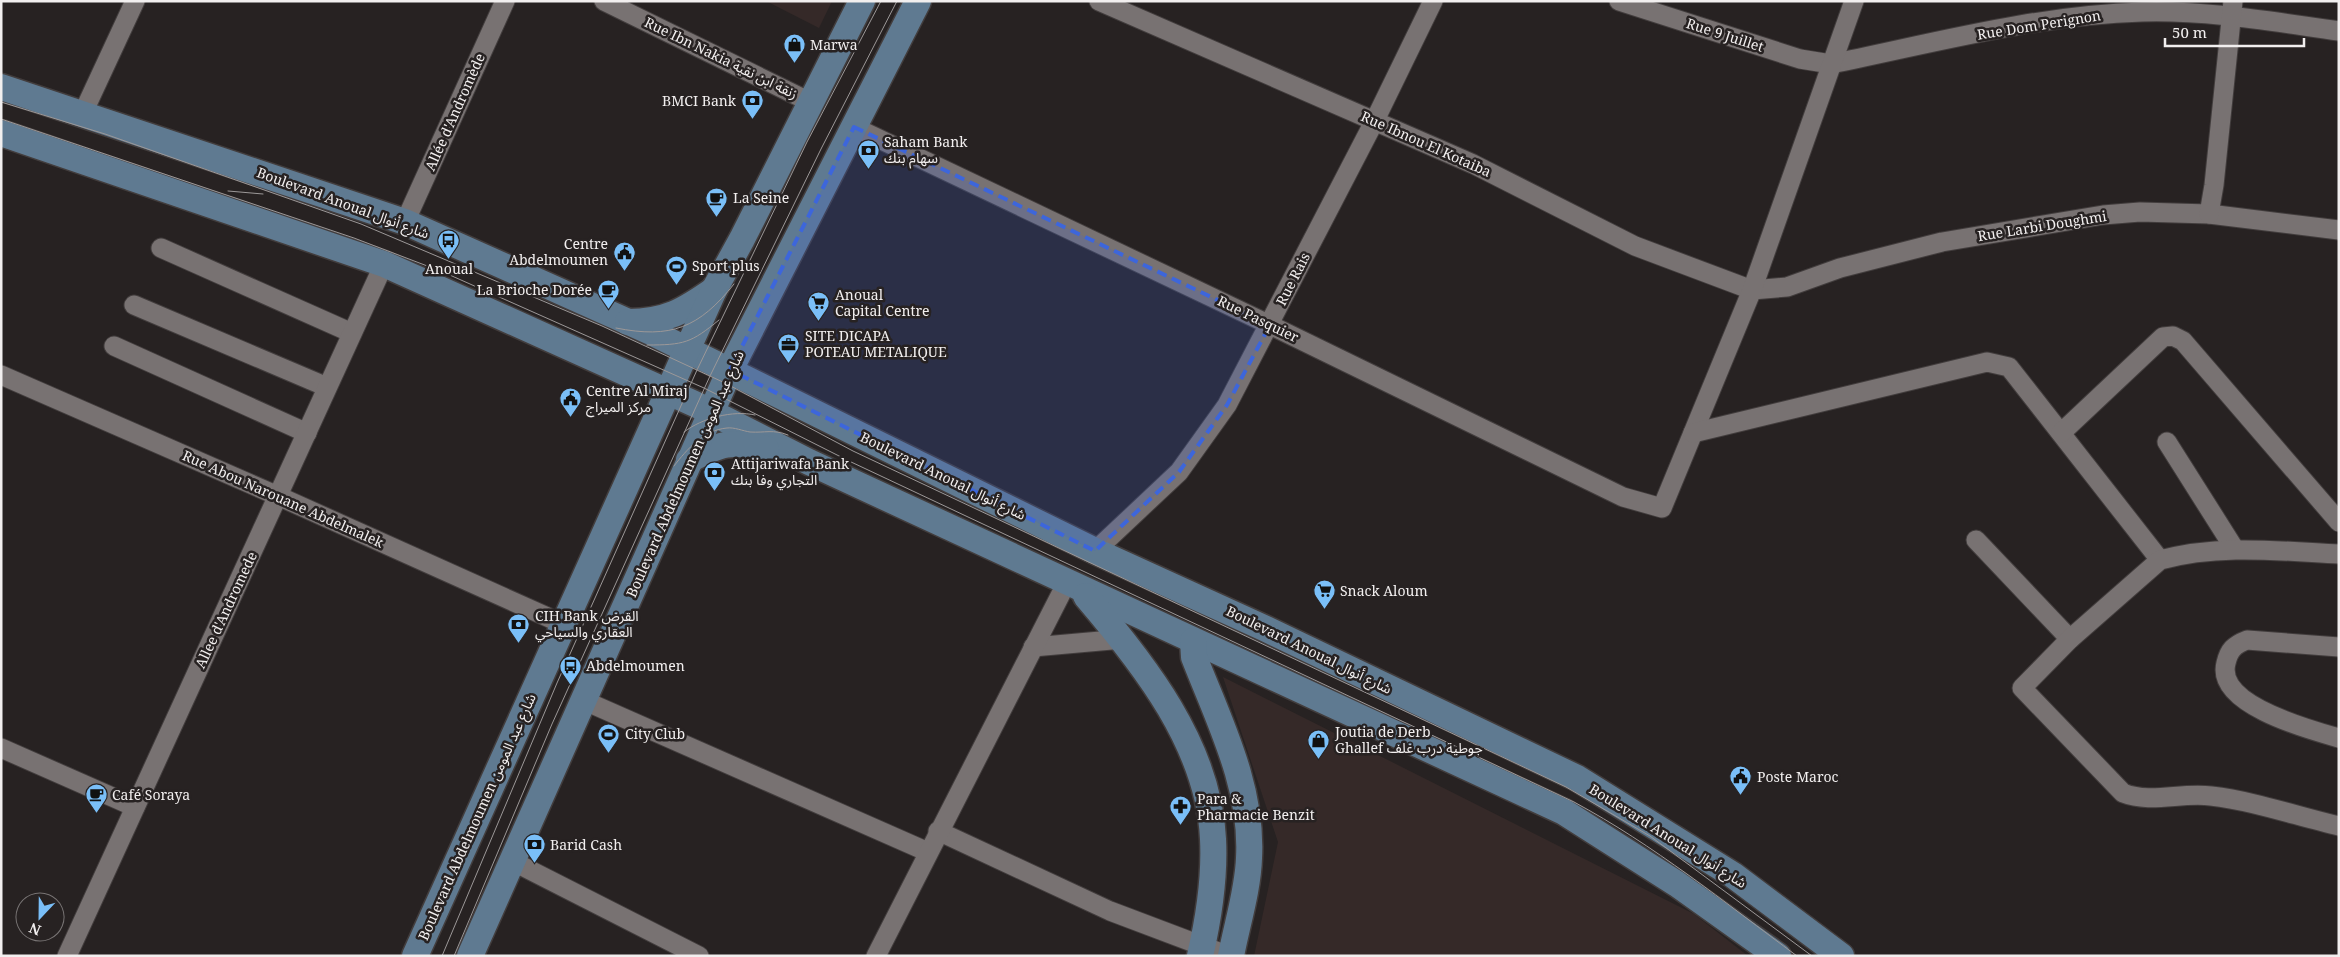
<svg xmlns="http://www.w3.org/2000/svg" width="2340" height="957" font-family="'Noto Serif','Noto Sans Arabic',serif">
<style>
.built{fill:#352928}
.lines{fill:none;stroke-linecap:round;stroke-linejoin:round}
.street-casing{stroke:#423d3d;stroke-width:21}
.secondary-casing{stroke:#423d3d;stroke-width:29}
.street{stroke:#787272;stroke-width:19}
.secondary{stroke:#5f7a91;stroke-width:26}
.tram{stroke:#9c9898;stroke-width:1}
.marked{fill:#3d66db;fill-opacity:0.2;stroke:#3d66db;stroke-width:4;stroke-dasharray:10 6;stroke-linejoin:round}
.labels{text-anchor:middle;stroke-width:5;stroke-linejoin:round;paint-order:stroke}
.street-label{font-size:14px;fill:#f2efef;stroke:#272222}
.poi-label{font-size:14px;fill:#f2efef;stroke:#272222;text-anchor:start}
</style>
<rect width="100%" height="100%" fill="#272222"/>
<g class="built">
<path d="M766,1H832L819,28Z"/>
<path d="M1223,677L1694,914L1748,956H1254L1278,842Z"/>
</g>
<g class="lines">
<defs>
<g id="street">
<path d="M604,1L810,102"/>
<path d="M1099,1L1473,164L1635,246L1752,290L1787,287L1840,268L1942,242L2103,215L2140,212L2209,214L2339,230"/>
<path d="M1619,1L1800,59L1831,64C1934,43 2037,15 2142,12C2208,10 2274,22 2339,31"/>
<path d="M83,113L135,1"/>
<path d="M854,127L1270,325L1623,497L1662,508L1752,290L1854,1"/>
<path d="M2209,214L2214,185L2233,1"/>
<path d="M405,222L505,1"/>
<path d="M161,248L352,333"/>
<path d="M134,305L327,387"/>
<path d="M114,346L307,433"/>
<path d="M1,375L278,496L563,624"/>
<path d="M1693,433L1987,362L2009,367L2160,560"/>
<path d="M2061,433L2163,337L2173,336L2183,341L2339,522"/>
<path d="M2167,442L2234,548"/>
<path d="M1976,540L2070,639"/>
<path d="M1095,551L1179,472L1227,405L1375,120L1433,1"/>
<path d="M2339,554C2279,551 2219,544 2160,560L2070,639L2022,688L2123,793C2151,804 2181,792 2211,796C2254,801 2296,816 2339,826"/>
<path d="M1033,647L1123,639"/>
<path d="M2339,647L2247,640C2234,645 2229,650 2226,663C2215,705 2311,730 2339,738"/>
<path d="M585,701L928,852"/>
<path d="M1,748L135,807"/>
<path d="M938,831L1110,911L1229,956"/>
<path d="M512,861L699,956"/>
<path d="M67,956L384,264"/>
<path d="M876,956L1067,582"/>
</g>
<g id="secondary">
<path d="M1,87L405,222L653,333L1095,551L1264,628L1577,778L1733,875L1841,956"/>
<path d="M1,133L384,264L697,405L809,462L1564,812L1677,884L1778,956"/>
<path d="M628,322C666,322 684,311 714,290"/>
<path d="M689,460C720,444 731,439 766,449"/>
<path d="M1086,596C1144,664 1209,746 1213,839C1215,878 1209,917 1200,956"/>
<path d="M1193,641L1194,657C1219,721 1253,787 1249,858C1248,890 1237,924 1231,956"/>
<path d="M415,956L714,290L742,239L862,1"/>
<path d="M470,956L730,370L918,1"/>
</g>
</defs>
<use href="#street" class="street-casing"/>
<use href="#secondary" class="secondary-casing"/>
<use href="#street" class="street"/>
<use href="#secondary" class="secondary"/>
<g class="tram">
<path d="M1,102L105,134L361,224L602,326L725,383L853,451L1566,787L1650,836L1812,956"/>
<path d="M1,119L354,238L443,272L704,388L849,461L1574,802C1654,845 1724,902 1797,956"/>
<path d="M228,191L263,194"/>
<path d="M616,328C671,339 699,328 734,284"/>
<path d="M647,345C684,345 691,343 719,320"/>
<path d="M684,432C702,418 733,410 755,415"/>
<path d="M674,466C687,449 704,430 727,428C734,427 743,431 750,432C765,433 773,429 788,435"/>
<path d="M442,956L557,683L697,370L807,142L881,1"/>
<path d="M454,956L552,724L710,376L821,149L897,1"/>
</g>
</g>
<path class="marked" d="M854,127L1270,325L1227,405L1179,472L1095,551L730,370Z"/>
<defs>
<symbol id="shop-pin" viewBox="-11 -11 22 30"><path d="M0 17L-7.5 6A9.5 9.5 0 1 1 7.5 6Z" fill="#7abff8" stroke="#272222"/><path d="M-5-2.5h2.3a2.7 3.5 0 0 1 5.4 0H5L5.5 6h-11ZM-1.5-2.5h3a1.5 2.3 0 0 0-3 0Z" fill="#111"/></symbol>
<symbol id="bank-pin" viewBox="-11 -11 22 30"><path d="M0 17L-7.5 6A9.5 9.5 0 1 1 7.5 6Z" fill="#7abff8" stroke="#272222"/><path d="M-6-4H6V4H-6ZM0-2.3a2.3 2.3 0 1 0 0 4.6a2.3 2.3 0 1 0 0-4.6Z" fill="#111"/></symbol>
<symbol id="cafe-pin" viewBox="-11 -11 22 30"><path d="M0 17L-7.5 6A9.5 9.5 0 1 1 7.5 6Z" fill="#7abff8" stroke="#272222"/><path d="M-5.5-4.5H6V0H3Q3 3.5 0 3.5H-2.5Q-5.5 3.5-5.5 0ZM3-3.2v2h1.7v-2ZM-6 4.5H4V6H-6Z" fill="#111"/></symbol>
<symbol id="bus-pin" viewBox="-11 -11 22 30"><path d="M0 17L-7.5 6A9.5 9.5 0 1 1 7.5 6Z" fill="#7abff8" stroke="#272222"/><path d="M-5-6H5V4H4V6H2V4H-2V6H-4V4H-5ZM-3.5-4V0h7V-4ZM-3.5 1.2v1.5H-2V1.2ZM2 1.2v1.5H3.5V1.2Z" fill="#111"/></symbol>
<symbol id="civic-pin" viewBox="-11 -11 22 30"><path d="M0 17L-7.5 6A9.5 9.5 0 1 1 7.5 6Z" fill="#7abff8" stroke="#272222"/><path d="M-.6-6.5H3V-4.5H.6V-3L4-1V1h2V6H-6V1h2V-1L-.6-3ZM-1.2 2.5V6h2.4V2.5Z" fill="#111"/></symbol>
<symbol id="stadium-pin" viewBox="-11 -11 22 30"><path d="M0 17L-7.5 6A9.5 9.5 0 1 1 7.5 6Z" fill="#7abff8" stroke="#272222"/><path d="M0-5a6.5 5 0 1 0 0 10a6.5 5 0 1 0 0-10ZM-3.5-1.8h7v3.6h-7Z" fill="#111"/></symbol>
<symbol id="supermarket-pin" viewBox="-11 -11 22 30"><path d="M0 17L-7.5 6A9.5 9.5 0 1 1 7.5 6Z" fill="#7abff8" stroke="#272222"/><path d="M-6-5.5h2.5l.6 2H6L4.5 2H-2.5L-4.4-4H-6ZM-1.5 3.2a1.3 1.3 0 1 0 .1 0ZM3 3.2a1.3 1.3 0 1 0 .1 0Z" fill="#111"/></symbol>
<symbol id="office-pin" viewBox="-11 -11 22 30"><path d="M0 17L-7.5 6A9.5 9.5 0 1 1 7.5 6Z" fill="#7abff8" stroke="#272222"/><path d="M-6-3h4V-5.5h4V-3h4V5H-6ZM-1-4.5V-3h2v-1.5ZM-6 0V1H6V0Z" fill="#111"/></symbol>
<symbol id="pharmacy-pin" viewBox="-11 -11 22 30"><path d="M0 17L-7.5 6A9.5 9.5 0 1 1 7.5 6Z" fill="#7abff8" stroke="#272222"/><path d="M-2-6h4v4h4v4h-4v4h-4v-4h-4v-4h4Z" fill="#111"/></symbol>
</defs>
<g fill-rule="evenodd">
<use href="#shop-pin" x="782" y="32" width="25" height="34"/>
<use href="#bank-pin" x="740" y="88" width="25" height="34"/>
<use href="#bank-pin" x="856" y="138" width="25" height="34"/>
<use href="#cafe-pin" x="704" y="186" width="25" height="34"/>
<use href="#bus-pin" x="436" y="228" width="25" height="34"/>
<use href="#civic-pin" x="612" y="240" width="25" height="34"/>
<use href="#stadium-pin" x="664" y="254" width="25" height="34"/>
<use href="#cafe-pin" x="596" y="278" width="25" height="34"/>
<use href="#supermarket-pin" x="806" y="290" width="25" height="34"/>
<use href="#office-pin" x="776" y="332" width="25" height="34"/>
<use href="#civic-pin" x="558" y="386" width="25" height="34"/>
<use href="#bank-pin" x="702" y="460" width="25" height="34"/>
<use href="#supermarket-pin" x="1312" y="578" width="25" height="34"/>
<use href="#bank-pin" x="506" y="612" width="25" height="34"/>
<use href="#bus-pin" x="558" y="654" width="25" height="34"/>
<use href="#stadium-pin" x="596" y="722" width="25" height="34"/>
<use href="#shop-pin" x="1306" y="728" width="25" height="34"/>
<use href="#civic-pin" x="1728" y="764" width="25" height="34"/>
<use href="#cafe-pin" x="84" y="782" width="25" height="34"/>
<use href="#pharmacy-pin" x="1168" y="794" width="25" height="34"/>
<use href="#bank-pin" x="522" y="832" width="25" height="34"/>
</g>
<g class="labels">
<g class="street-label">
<text transform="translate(2039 25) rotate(-9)" y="5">Rue Dom Perignon</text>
<text transform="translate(1725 35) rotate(18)" y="5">Rue 9 Juillet</text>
<text transform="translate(721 58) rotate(26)" y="5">Rue Ibn Nakia زنقة ابن نقية</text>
<text transform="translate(455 112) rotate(-66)" y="5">Allée d'Andromède</text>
<text transform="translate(1426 144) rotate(24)" y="5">Rue Ibnou El Kotaiba</text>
<text transform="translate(343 203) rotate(20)" y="5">Boulevard Anoual شارع أنوال</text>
<text transform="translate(2042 226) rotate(-9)" y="5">Rue Larbi Doughmi</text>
<text transform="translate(1293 279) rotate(-63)" y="5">Rue Rais</text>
<text transform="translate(1258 319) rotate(26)" y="5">Rue Pasquier</text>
<text transform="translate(685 474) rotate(-66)" y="5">Boulevard Abdelmoumen شارع عبد المومن</text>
<text transform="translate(943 476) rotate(26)" y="5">Boulevard Anoual شارع أنوال</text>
<text transform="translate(283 499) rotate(24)" y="5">Rue Abou Narouane Abdelmalek</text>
<text transform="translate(226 610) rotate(-65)" y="5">Allee d'Andromede</text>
<text transform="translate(1309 650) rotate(26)" y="5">Boulevard Anoual شارع أنوال</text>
<text transform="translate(477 817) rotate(-66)" y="5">Boulevard Abdelmoumen شارع عبد المومن</text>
<text transform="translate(1668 836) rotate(32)" y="5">Boulevard Anoual شارع أنوال</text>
</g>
<g class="poi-label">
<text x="810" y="50">Marwa</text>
<text x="736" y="106" text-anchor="end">BMCI Bank</text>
<text x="884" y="147">Saham Bank<tspan x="884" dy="16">سهام بنك</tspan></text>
<text x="733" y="203">La Seine</text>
<text x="608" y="249" text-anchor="end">Centre<tspan x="608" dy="16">Abdelmoumen</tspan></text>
<text x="692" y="271">Sport plus</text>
<text x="449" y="274" text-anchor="middle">Anoual</text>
<text x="592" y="295" text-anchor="end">La Brioche Dorée</text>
<text x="835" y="300">Anoual<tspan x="835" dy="16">Capital Centre</tspan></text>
<text x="805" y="341">SITE DICAPA<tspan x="805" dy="16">POTEAU METALIQUE</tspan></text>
<text x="586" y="396">Centre Al Miraj<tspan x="586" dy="16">مركز الميراج</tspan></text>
<text x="731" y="469">Attijariwafa Bank<tspan x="731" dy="16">التجاري وفا بنك</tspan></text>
<text x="1340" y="596">Snack Aloum</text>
<text x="535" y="621">CIH Bank القرض<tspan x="535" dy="16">العقاري والسياحي</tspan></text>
<text x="586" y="671">Abdelmoumen</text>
<text x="1335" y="737">Joutia de Derb<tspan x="1335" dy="16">Ghallef جوطية درب غلف</tspan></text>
<text x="625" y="739">City Club</text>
<text x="1757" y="782">Poste Maroc</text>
<text x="112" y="800">Café Soraya</text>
<text x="1197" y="804">Para &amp;<tspan x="1197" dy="16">Pharmacie Benzit</tspan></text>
<text x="550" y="850">Barid Cash</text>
</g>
</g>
<rect width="2340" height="957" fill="none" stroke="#f2efef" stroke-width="5"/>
<g transform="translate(40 917) rotate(202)"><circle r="24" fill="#272222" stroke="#787474"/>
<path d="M0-4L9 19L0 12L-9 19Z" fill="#7abff8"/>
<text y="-8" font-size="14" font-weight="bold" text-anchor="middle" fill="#f2efef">N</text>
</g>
<path d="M2165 38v8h139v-8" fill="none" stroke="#f2efef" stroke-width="2.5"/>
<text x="2172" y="38" font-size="15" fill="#f2efef" stroke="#272222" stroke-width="4" paint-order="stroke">50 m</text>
</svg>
